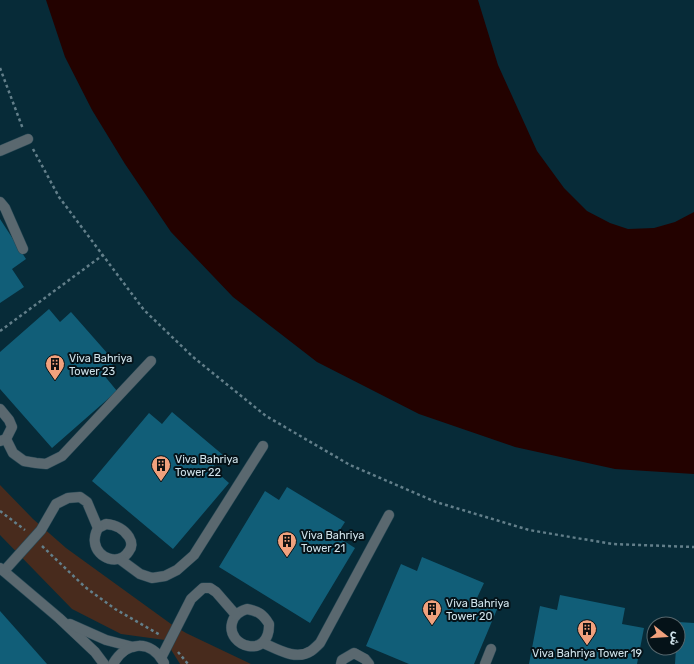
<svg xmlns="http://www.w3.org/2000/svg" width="694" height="664" font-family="Rubik,'Noto Naskh Arabic',sans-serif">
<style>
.green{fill:#482b1d}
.water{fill:#230200}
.building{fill:#115e78}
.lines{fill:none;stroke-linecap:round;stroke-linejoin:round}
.minor-casing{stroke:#274855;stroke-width:11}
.path{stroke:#637f8a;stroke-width:2.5;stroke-dasharray:3 3;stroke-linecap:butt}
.minor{stroke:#5a686f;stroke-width:10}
.labels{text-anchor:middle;stroke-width:4;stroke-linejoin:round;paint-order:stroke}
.poi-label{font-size:11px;fill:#d0e3eb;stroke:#051218;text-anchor:start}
</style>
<rect width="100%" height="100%" fill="#072b38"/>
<path class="green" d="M0,485L33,519L66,548L171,624L186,633L251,664H180L165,640L121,634L72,609L0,535Z"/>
<path class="water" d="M46,0H478L498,65L537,151L564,188L587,211L610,223L628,229L654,228L675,222L694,212V474L615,469L515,447L419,414L317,362L233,297L171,232L125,164L92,110L65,57Z"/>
<g class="building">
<path d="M0,219L26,259L12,269L24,287L0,303Z"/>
<path d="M49,309L60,322L71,312L115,362L103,374L117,391L52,448L0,389V352Z"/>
<path d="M172,412L223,455L212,468L229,483L173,549L92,481L149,413L162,424Z"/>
<path d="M287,487L345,522L336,536L355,548L310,623L219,567L265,491L279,500Z"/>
<path d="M422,557L484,583L477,598L498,607L474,664H409L366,646L401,564L417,571Z"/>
<path d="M560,595L625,608L622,624L644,628L637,664H529L540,606L557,610Z"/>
<path d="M0,611L47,664H0Z"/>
<path d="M678,622L694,623V664H675L676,648H678Z"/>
</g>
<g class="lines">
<defs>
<g id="minor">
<path d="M0,151L28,139"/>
<path d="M0,202L5,208L23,249"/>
<path d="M0,409L9,420L12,427L6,439L0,441"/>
<path d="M6,439L13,453L24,461L36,463L46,464L62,456L151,361"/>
<path d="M106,524C116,525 123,528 129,537C132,542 132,547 129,551C119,567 97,558 95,543C94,538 96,532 98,528Z"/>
<path d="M121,560L140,574L152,578L165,576L177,570L194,555L263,446"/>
<path d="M0,568L59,618L95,652L104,664"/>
<path d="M4,571L41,530L56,504L68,498L80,497L87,502L98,528"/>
<path d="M247,609C258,611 263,614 269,624C270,660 226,647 232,623C234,615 240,611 247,609Z"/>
<path d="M70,624L106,640L133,647"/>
<path d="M263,643C277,649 296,661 311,651C314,649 317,646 320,643L389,515"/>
<path d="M161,658L191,599L203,588H210L216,592L236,615"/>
<path d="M113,664C126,641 151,639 164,663"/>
<path d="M341,664L342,660L354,653L365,659L369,664"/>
<path d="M485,664L491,649"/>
</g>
</defs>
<use href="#minor" class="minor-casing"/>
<g class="path">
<path d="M0,68L23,129"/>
<path d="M33,149L59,197L144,310L193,357L266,416L350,465L436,502L529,530L612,544L694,547"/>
<path d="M0,331L103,255"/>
<path d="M0,511L25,530"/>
<path d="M42,546L85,587L115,609L160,635"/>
<path d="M178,652L188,664"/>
</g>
<use href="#minor" class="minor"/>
</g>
<defs>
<symbol id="building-pin" viewBox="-11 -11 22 30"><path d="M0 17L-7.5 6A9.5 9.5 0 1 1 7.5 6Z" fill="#f1a17d" stroke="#051218"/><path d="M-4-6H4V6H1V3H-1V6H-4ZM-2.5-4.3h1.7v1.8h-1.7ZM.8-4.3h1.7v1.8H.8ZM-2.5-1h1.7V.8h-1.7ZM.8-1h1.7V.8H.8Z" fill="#111"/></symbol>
</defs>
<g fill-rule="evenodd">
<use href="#building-pin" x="44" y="353" width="22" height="30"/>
<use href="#building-pin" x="150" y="454" width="22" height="30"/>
<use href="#building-pin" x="276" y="530" width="22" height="30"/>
<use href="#building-pin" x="421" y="598" width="22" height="30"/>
<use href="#building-pin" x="576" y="618" width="22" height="30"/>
</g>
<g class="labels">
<g class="poi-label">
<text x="69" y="362">Viva Bahriya<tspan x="69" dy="13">Tower 23</tspan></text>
<text x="175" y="463">Viva Bahriya<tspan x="175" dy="13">Tower 22</tspan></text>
<text x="301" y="539">Viva Bahriya<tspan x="301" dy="13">Tower 21</tspan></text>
<text x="446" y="607">Viva Bahriya<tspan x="446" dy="13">Tower 20</tspan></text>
<text x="587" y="657" text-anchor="middle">Viva Bahriya Tower 19</text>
</g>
</g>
<g transform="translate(666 636) rotate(107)"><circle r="19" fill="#051218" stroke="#56666c"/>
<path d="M0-3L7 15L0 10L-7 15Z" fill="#f1a17d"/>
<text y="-6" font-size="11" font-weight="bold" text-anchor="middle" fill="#d0e3eb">ش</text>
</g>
</svg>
